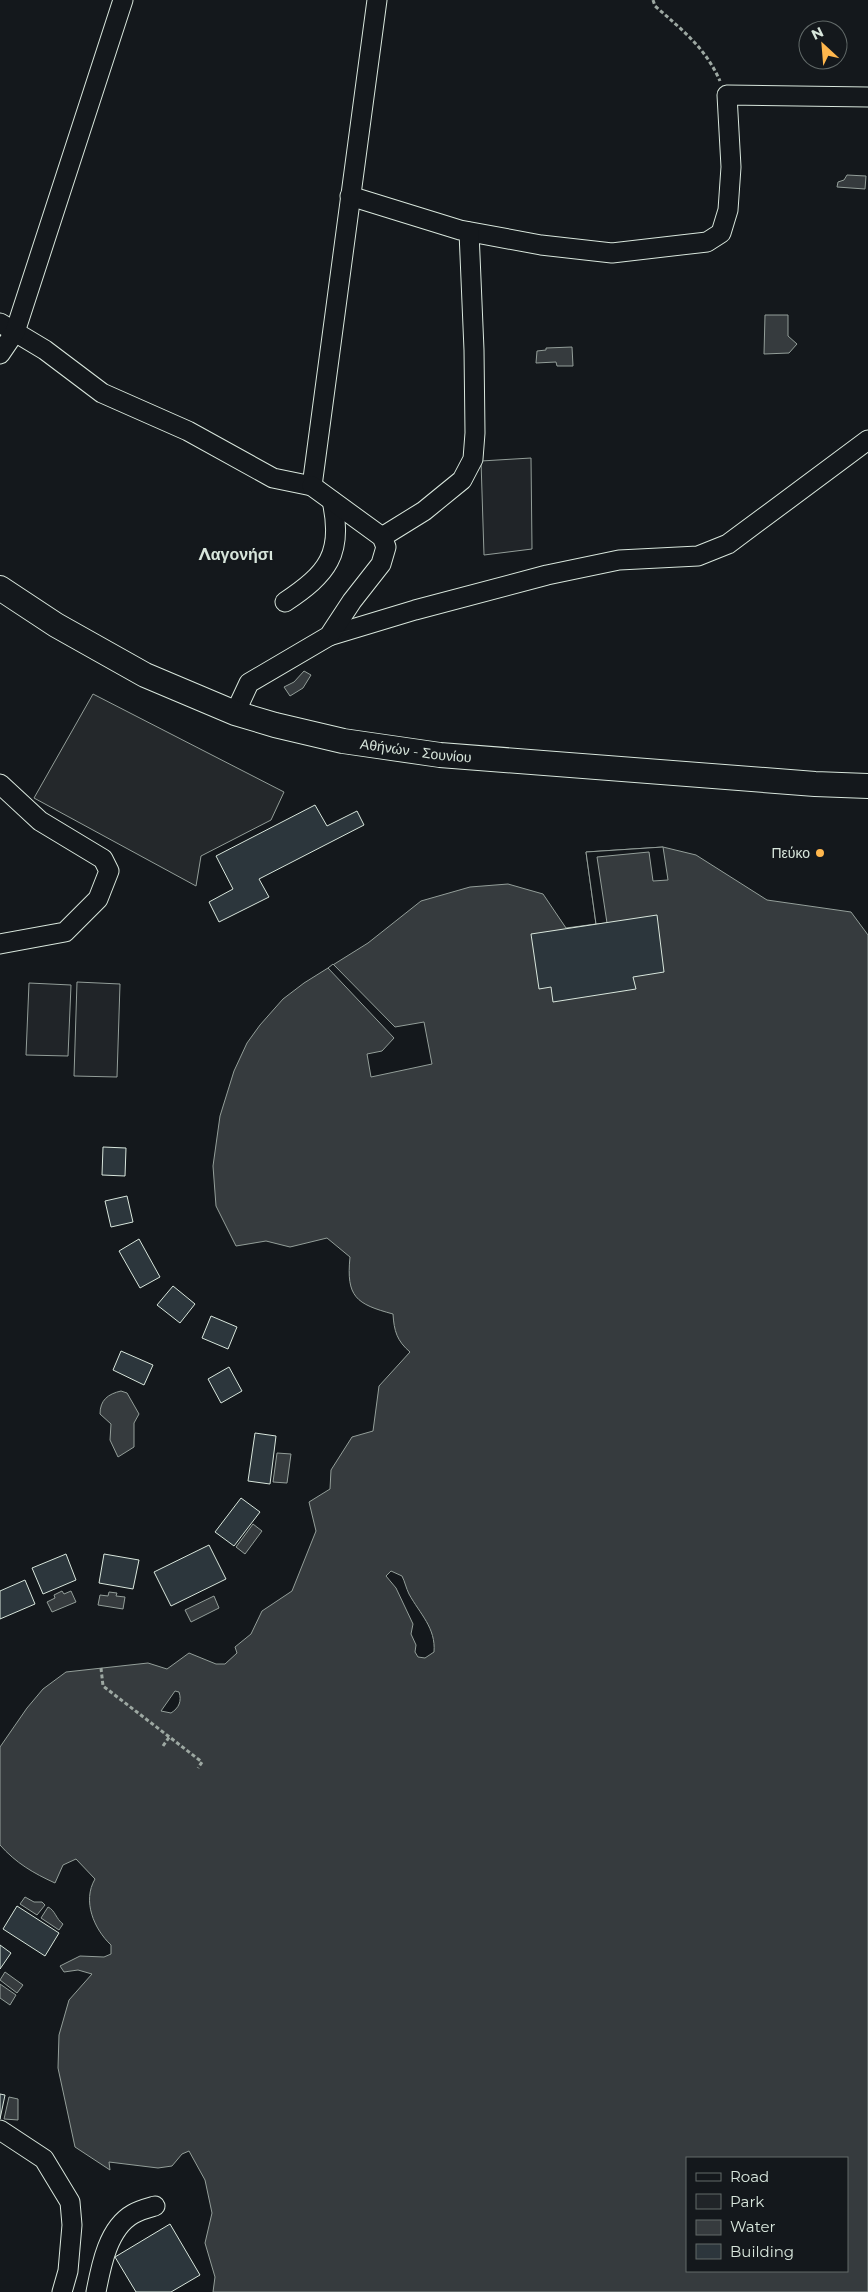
<svg xmlns="http://www.w3.org/2000/svg" width="868" height="2292" font-family="Montserrat,sans-serif">
<style>
.green{fill:#202428;stroke:#939e99}
.parking{fill:#24282b;stroke:#939e99}
.water{fill:#363b3e;stroke:#939e99;fill-rule:evenodd}
.pier{fill:#14181c;stroke:#939e99}
.building{fill:#2c363c;stroke:#d8e6dc}
.lines{fill:none;stroke-linecap:round;stroke-linejoin:round}
.minor-casing{stroke:#d8e6dc;stroke-width:21}
.major-casing{stroke:#d8e6dc;stroke-width:26}
.path{stroke:#9da8a2;stroke-width:3;stroke-dasharray:4 2.5;stroke-linecap:butt}
.minor{stroke:#14181c;stroke-width:19}
.major{stroke:#14181c;stroke-width:24}
.poi-dot{fill:#ffb74d;stroke:#14181c;stroke-width:2}
.labels{text-anchor:middle;stroke-width:4;stroke-linejoin:round;paint-order:stroke}
.street-label{font-size:14px;fill:#d8e6dc;stroke:#14181c}
.poi-label{font-size:14px;fill:#d8e6dc;stroke:#14181c;text-anchor:end}
.quarter-label{font-size:16px;font-weight:bold;fill:#d8e6dc;stroke:#14181c}
</style>
<rect width="100%" height="100%" fill="#14181c"/>
<g class="green">
<path d="M531,458L532,549L484,555L481,461Z"/>
<path d="M77,982L120,984L117,1077L74,1076Z"/>
<path d="M29,983L71,985L68,1056L26,1055Z"/>
</g>
<path class="parking" d="M93,694L284,792L271,820L201,856L196,886L34,798Z"/>
<g class="water">
<path d="M847,175L866,176L865,189L837,187L838,182L844,180Z"/>
<path d="M765,315H788V336L797,344L789,353L764,354Z"/>
<path d="M572,347L573,366H557L556,362L536,363L537,351L546,350V348Z"/>
<path d="M304,671L311,675L303,688L290,696L284,687L294,682Z"/>
<path d="M663,847L696,855L767,900L851,912L868,935V2292H213L215,2277L205,2243L212,2213L205,2180L189,2151L182,2154L172,2166L158,2168L109,2162L110,2170L75,2147L58,2068L59,2035L69,2000L92,1974L78,1970L64,1972L60,1966L80,1956L104,1957L111,1954V1945C94,1929 82,1901 95,1879L76,1859L63,1865L55,1883C33,1873 16,1863 0,1845V1747L27,1708L43,1689L66,1672L148,1663L167,1669L189,1653L216,1664H225L237,1653L235,1647L251,1634L262,1611L292,1591L316,1531L309,1502L330,1489L331,1470L352,1437L373,1431L379,1386L410,1352C397,1341 394,1331 393,1314C356,1304 346,1297 350,1257L327,1238L290,1247L266,1241L236,1246L216,1206L213,1166L220,1116L234,1071L247,1043L260,1025L283,999L304,983L368,943L421,901L470,887L508,884L543,894L566,928L596,924L586,852ZM391,1571L402,1576C405,1582 406,1588 409,1594C420,1614 436,1628 434,1652L425,1658L418,1657L415,1652L416,1645L411,1634L413,1624L396,1588L386,1576ZM175,1691L179,1692C182,1701 179,1708 171,1713L161,1711ZM687,2158H847V2271H687Z"/>
<path d="M121,1391L127,1393L139,1414L134,1423V1447L118,1457L110,1440L111,1424L100,1414C100,1400 108,1394 121,1391Z"/>
<path d="M277,1453L291,1454L287,1483L273,1482Z"/>
<path d="M253,1524L262,1531L245,1554L236,1547Z"/>
<path d="M62,1591L64,1594L71,1591L76,1602L52,1612L47,1602L55,1598L54,1595Z"/>
<path d="M109,1592L117,1593L116,1596L125,1597L123,1609L98,1605L100,1595L108,1596Z"/>
<path d="M214,1596L219,1608L191,1622L185,1610Z"/>
<path d="M25,1897L34,1902H42L45,1905L37,1915L20,1904Z"/>
<path d="M48,1907C55,1910 56,1919 63,1924L59,1930L41,1918Z"/>
<path d="M5,1972L23,1985L17,1993L0,1980Z"/>
<path d="M0,1984L16,1995L10,2005L0,1998Z"/>
<path d="M9,2097L18,2099V2120L4,2119Z"/>
</g>
<g class="pier">
<path d="M663,847L668,880L653,881L649,852L597,857L607,923L596,924L586,852Z"/>
<path d="M333,964L395,1027L424,1022L432,1064L371,1077L367,1054L382,1051L394,1038L328,968Z"/>
</g>
<g class="building">
<path d="M315,805L327,826L357,811L364,825L259,879L269,897L219,922L209,902L233,889L216,856Z"/>
<path d="M657,915L664,972L633,977L636,989L553,1002L551,987L539,989L531,934Z"/>
<path d="M103,1147L126,1148L125,1176L102,1175Z"/>
<path d="M127,1196L133,1222L111,1227L105,1201Z"/>
<path d="M139,1239L160,1277L140,1288L119,1251Z"/>
<path d="M173,1286L195,1304L180,1323L157,1305Z"/>
<path d="M211,1316L237,1327L228,1349L202,1338Z"/>
<path d="M121,1351L153,1365L144,1385L113,1370Z"/>
<path d="M229,1367L242,1391L221,1403L208,1379Z"/>
<path d="M255,1433L276,1436L270,1484L248,1481Z"/>
<path d="M241,1498L260,1512L234,1546L215,1532Z"/>
<path d="M209,1545L226,1579L171,1606L154,1572Z"/>
<path d="M66,1554L76,1580L43,1594L32,1568Z"/>
<path d="M104,1554L139,1560L133,1589L99,1583Z"/>
<path d="M25,1580L35,1604L0,1619V1591Z"/>
<path d="M17,1906L59,1933L45,1956L3,1929Z"/>
<path d="M0,1945L11,1953L0,1969Z"/>
<path d="M0,2094L5,2095L0,2119Z"/>
<path d="M170,2224L200,2275L171,2292H136L115,2257Z"/>
</g>
<g class="lines">
<defs>
<g id="minor">
<path d="M350,196L460,230L541,245L612,253L707,242L721,233L728,210L731,167L727,95L868,97"/>
<path d="M0,323L45,350L102,393L188,431L273,478L312,486L377,0"/>
<path d="M0,354L15,332L123,0"/>
<path d="M382,537L424,511L462,480L473,459L475,433L474,350L469,232"/>
<path d="M285,602C327,574 344,554 332,501"/>
<path d="M329,636L415,610L547,575L619,560L698,556L728,544L868,440"/>
<path d="M235,713L249,683L329,636L352,601L381,564L386,547L382,537L312,486"/>
<path d="M0,784L40,821L103,859L109,871L98,899L65,932L0,944"/>
<path d="M0,2130L44,2159L70,2202L72,2225L68,2271L62,2292"/>
<path d="M96,2292C101,2266 108,2228 133,2214C140,2210 148,2208 155,2206"/>
</g>
<g id="major">
<path id="s1" d="M0,588L56,625L145,675L235,713L275,725L343,741L440,755L815,784L868,786"/>
</g>
</defs>
<use href="#minor" class="minor-casing"/>
<use href="#major" class="major-casing"/>
<g class="path">
<path d="M653,0L655,6C682,30 705,47 720,81"/>
<path d="M101,1668L103,1686L202,1762L198,1768"/>
<path d="M163,1746L170,1736"/>
</g>
<use href="#minor" class="minor"/>
<use href="#major" class="major"/>
</g>
<circle class="poi-dot" cx="820" cy="853" r="5"/>
<g class="labels">
<g class="street-label">
<text dy="5" stroke="none"><textPath href="#s1" startOffset="452">Αθήνών - Σουνίου</textPath></text>
</g>
<g class="poi-label">
<text x="810" y="858">Πεύκο</text>
</g>
<g class="quarter-label">
<text x="236" y="560">Λαγονήσι</text>
</g>
</g>
<rect x="686" y="2157" width="162" height="115" fill="#14181c" stroke="#626a69"/>
<rect x="696" y="2173" width="25" height="8" fill="#14181c" stroke="#626a69"/>
<text x="730" y="2182" font-size="15" fill="#d8e6dc">Road</text>
<rect x="696" y="2194" width="25" height="15" fill="#202428" stroke="#626a69"/>
<text x="730" y="2207" font-size="15" fill="#d8e6dc">Park</text>
<rect x="696" y="2220" width="25" height="15" fill="#363b3e" stroke="#626a69"/>
<text x="730" y="2232" font-size="15" fill="#d8e6dc">Water</text>
<rect x="696" y="2244" width="25" height="15" fill="#2c363c" stroke="#626a69"/>
<text x="730" y="2257" font-size="15" fill="#d8e6dc">Building</text>
<g transform="translate(823 45) rotate(334)"><circle r="24" fill="#14181c" stroke="#626a69"/>
<path d="M0-4L9 19L0 12L-9 19Z" fill="#ffb74d"/>
<text y="-8" font-size="14" font-weight="bold" text-anchor="middle" fill="#d8e6dc">N</text>
</g>
</svg>
